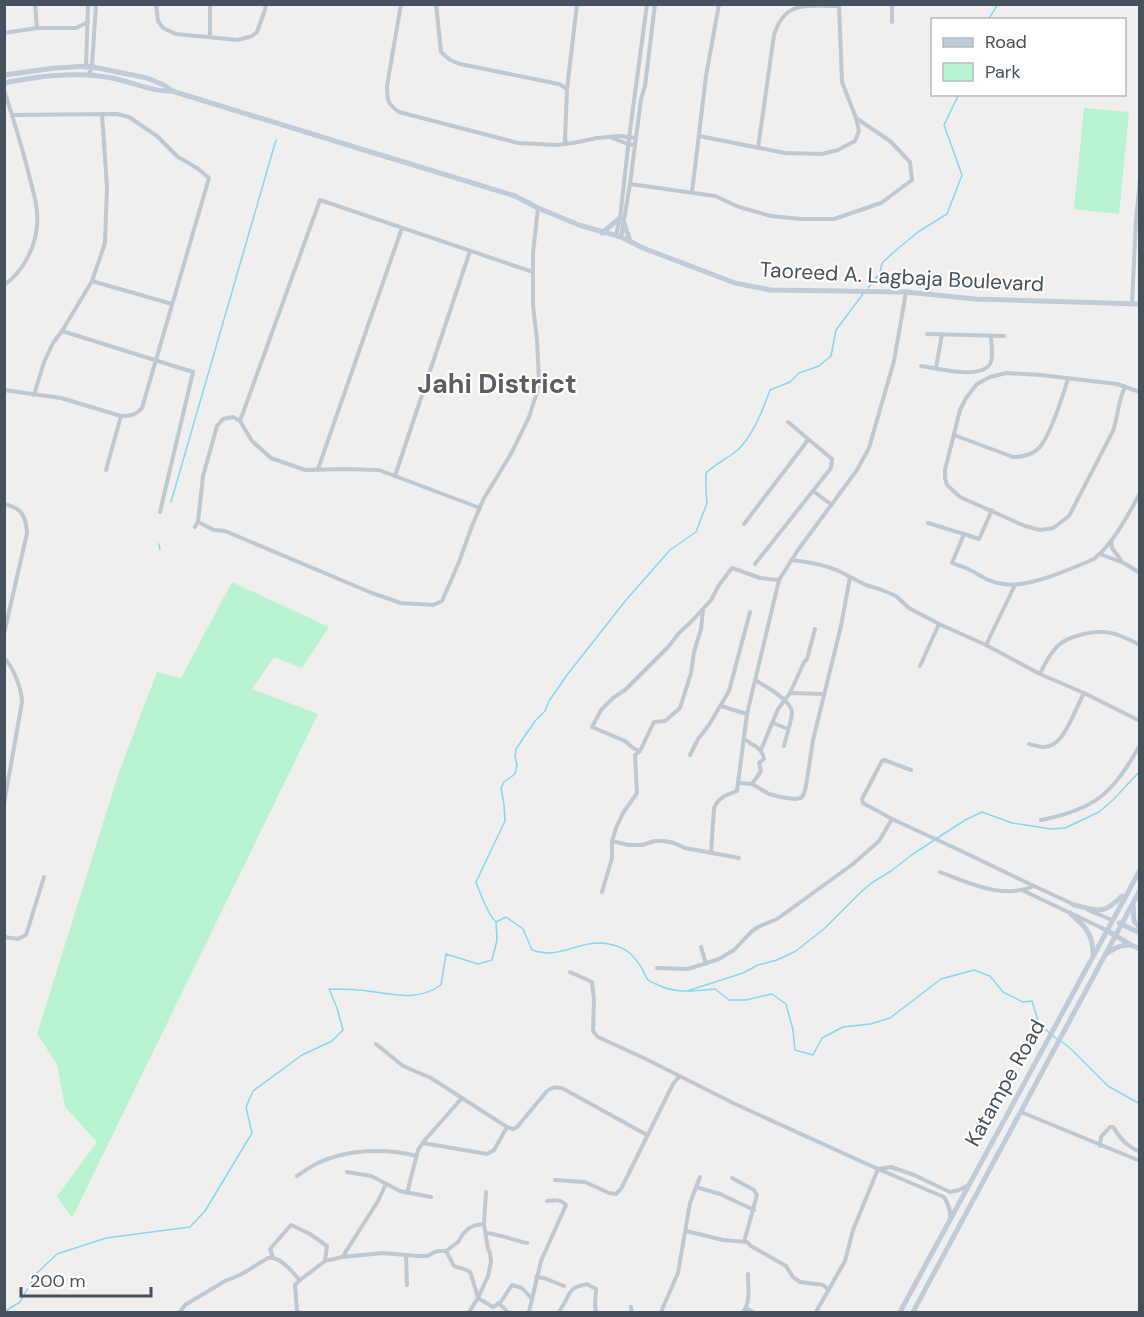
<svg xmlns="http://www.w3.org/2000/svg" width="1144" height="1317" font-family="'DM Sans',sans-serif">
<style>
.green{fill:#b9f2d1}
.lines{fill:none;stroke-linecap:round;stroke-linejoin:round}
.stream{stroke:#83d7f2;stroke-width:1.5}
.street{stroke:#bdc8d1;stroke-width:4}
.secondary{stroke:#bfcbd9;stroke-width:5}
.labels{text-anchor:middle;stroke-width:4.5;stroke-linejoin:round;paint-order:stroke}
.street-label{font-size:21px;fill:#45515d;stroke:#fff}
.district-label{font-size:27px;font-weight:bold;fill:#5a5e64;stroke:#fff}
</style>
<rect width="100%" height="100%" fill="#f1eeee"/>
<g class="green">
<path d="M1084,108L1129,112L1119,214L1074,209Z"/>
<path d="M232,582L329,627L302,668L274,657L252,689L318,714L72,1218L57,1196L97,1142L65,1107L57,1064L37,1034L119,772L157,672L181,678Z"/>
</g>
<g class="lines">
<g class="stream">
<path d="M988,20L998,4"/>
<path d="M868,288L880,273L882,263L895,251L918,232L947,214L962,175L944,125L959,94"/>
<path d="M171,502L276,140"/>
<path d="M159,544L160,550"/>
<path d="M495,921C487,913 480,893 476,882L505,821L504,805L501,788L504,782L515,774L517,765L515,756L516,749L535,721L545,711L549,701L567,675L626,600L670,550L696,532L707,503L706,491V473C714,465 724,460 734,453C750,441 763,410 770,390L790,382L799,373L819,366L831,356L836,330L863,294"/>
<path d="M687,991L743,973L758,965L777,960L796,951L825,928L863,890L873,882L891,871L913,854L965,820L982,812L1012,823L1051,829L1065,828L1099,812L1113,800L1140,771"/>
<path d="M1061,1041L1071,1049L1108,1086L1140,1104"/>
<path d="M4,1312L20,1302L36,1274L57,1254L106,1238L190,1227L205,1211L252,1133L246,1107L253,1091L302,1055L332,1041L343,1030L337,1008L329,989C338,989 348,989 358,990C388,992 414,1004 441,985L446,954L478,964L492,960L497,940L496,922L506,917L523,929L532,950C559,961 581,938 609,944C626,948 632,953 641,967C644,971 645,976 648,980C649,981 654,983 656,984C675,994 694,991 715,989L729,1000H746L772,994L786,1004L793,1030L795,1050L813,1055L822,1038L843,1027L870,1024L890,1018L941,979L974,970L990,976L1003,992L1023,1002L1032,1001L1039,1024L1057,1039"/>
</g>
<g class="street">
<path d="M35,4L37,28"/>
<path d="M156,4L158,21L163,28L176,34L238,40L252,36L257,32L265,10L266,4"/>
<path d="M401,4L387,86C387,99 387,104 399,112L518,143L556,145L573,143L597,138L620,136L636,138"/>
<path d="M436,4L441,52L450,60L460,64L559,84L567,89"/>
<path d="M892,22V4"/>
<path d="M4,33L37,28H76L88,22"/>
<path d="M210,37V4"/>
<path d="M86,68L88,4"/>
<path d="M89,74L92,66L96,4"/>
<path d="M4,90C13,118 22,146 29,175C33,191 39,209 37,226C35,248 23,272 4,285"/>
<path d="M699,136L785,153L822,154L838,150L855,141L859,131L856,118L842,82L839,4"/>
<path d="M610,137L628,144L635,145"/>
<path d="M567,144L565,140L567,89L577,4"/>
<path d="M758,148L774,35C785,0 807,6 839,6"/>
<path d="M630,184L715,196L739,207L771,216L801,219H834L881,203L912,180L910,162L890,141L856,118"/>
<path d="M692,192L706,76L719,4"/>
<path d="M616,235L620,218L629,138L647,4"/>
<path d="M621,237L630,184L641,99L645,86L655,4"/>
<path d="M92,281L172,304"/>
<path d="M1132,304L1136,220L1140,179"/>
<path d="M62,331L193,372L160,512"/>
<path d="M927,334L1004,336"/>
<path d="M921,366C936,368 980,380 990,364C994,357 991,343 991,336"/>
<path d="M936,368L942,334"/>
<path d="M1125,387C1118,401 1118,416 1113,431L1069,516L1053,528L1040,530L1025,526L960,497L947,485L945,478V470L960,410L966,398L977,384L990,377L1006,373L1041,375L1117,384L1140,392"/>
<path d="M4,390L61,398L121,416C131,416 136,415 142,408L209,178L197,168L178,157L157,136L145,128L129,117L117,114L12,115"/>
<path d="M34,395L44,362L53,343L62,331L92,281L105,243L107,187L102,114"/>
<path d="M954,435L1013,457C1023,457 1032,455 1039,448C1050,437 1063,395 1068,379"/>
<path d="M318,469L402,228"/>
<path d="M106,470L121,416"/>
<path d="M395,476L470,251"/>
<path d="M813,491L832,505"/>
<path d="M4,504C22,508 26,516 27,533L4,634"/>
<path d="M480,508L379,470L345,469L305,470L271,458L252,441L240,421L320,200L533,272"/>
<path d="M198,522L214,530L225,531L372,593L401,603L433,605L442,601L459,562L472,526L483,500L512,452L529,417L537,392L539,380L537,340L533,305V253L538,208"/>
<path d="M928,523L964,534L952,563C957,565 961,566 966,568C980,574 986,582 1004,584C1029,588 1070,569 1094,559C1113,544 1128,515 1140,493"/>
<path d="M744,524L808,440"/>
<path d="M195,527L198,522L203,476L217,426L223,419L233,417L240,421"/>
<path d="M964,534L979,539L992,510"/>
<path d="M1111,541L1112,548L1121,560"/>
<path d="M1100,554L1124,563L1140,573"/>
<path d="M755,564L831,468L832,459L788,422"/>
<path d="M850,577L866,585L882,590L896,596L909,608L939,624L986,645L1040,674L1084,693L1140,721"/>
<path d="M986,645L1015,585"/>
<path d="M4,658C13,666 22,690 22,702L4,804"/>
<path d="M920,666L939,624"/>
<path d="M1040,674C1044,665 1049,656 1055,649C1061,641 1070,638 1080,635C1105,628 1117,633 1140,645"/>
<path d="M755,680C765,686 791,700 792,712C792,719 786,737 784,746"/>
<path d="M790,693L824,694"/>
<path d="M721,706L747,714"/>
<path d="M773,723L788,729"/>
<path d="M744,739L749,742L751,744C758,746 763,752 764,759L759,763L761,771L752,784"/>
<path d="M1029,744C1037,746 1044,749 1052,745C1065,740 1077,706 1084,693"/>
<path d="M761,750L778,709L790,693L804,662L807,659L815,629"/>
<path d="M640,751L654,722L665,721L680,708L691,673L694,652L701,629L703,610"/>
<path d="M690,755L698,739L709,725L729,691L750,612"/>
<path d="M738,783L752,784L769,794L780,797L795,799L801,798L804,794L806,786L813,740L841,626L850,577C833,566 811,562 791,560"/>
<path d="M892,819L863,803L862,799L882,761L884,760L911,770"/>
<path d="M1041,820C1096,809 1112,794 1140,745"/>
<path d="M612,841L628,845H642L655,841H664L674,843L685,848L739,858"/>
<path d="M711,853L714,808C719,797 726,795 737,791L747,714L779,580L798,550L857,470L869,448L894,361L906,292"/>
<path d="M940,872C969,883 1003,900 1034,886L1075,905"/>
<path d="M1024,891L1106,930"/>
<path d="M602,892L612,858V841L616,828L623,813L637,793L635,755L640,751L633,748L625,741L592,727L601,710L613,698L625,690L669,646L679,633L692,621L711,600L719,585L732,568L760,578L779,580"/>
<path d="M1088,910L1112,920"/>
<path d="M4,937L18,939L26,935L44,877"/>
<path d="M701,947L706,964"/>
<path d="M657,968L688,969L719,959L734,950L751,932L758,927L777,919L853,864L879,841L892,819L957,849L1034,886"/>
<path d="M570,972L592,982L594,1000L593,1031L598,1037L646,1059L733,1103L878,1169L944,1197C948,1204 951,1210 950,1218"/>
<path d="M376,1044L403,1066L431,1078L507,1127L513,1129L517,1127L547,1091C552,1087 555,1087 562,1088L647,1135"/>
<path d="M1021,1112L1140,1161"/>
<path d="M423,1143L487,1154L494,1150L507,1127"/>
<path d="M1100,1146L1101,1137L1110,1127H1113C1122,1140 1124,1144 1140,1152"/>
<path d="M879,1169L891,1167L914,1175L950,1192L959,1190L967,1186"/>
<path d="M347,1172L371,1176L400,1191L431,1197"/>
<path d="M297,1176C304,1171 311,1166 318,1163C347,1149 386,1148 417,1156"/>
<path d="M732,1178L754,1190L757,1195L744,1242"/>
<path d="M555,1180L585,1182L609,1193L616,1194L621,1189L673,1084L679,1077"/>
<path d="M696,1187L720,1194L754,1210"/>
<path d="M407,1193L418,1150L424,1141L462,1098"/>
<path d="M686,1231L723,1240L747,1242L751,1246L786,1266L793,1277L800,1282L823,1285L829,1290"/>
<path d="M486,1233C499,1234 513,1240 527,1243"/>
<path d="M446,1251L454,1266C459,1268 467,1269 470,1272C471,1274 477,1294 478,1298L493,1307L500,1303L512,1285L522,1288L532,1299"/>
<path d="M406,1255L407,1285"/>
<path d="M343,1256L378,1201L386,1184"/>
<path d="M273,1257L270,1249L291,1225L310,1234L327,1246L325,1261"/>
<path d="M536,1277L544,1278L564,1286"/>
<path d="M498,1303L505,1309L507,1312"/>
<path d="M631,1307L632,1312"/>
<path d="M746,1308L753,1312"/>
<path d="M180,1312L185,1305L225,1281L240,1275L268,1258C280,1256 292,1272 300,1280L325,1261L342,1257L383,1253L417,1256H427L437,1251H446L458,1242L463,1234L469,1228L476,1225L484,1224"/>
<path d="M299,1312L297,1311L295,1285L300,1280"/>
<path d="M469,1312L478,1298L488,1276L491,1262L490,1253L488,1249L484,1224L486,1192"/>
<path d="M529,1312L541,1261L566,1205C561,1199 554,1200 547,1201"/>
<path d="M559,1312C561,1308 565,1303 567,1298C572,1287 575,1287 587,1284L596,1289L595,1305L596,1312"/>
<path d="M661,1312L678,1273L690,1203L700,1177"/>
<path d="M743,1312C751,1302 748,1287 748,1274"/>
<path d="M816,1312L845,1261L853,1230L878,1169"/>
</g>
<g class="secondary">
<path d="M4,75L55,68L88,66L147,78L164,85L172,91"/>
<path d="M4,83C40,76 76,71 112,78C132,82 152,92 172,91L387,157"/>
<path d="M384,156L515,196L538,208L579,225L621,237L643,248L735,283L770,290L906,292L975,299L1140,304"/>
<path d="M624,223L630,241"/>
<path d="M602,233L620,218"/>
<path d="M1133,904L1134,921L1140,928"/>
<path d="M1074,905C1099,911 1103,915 1122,896"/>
<path d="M1070,913C1085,926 1093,934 1093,954"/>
<path d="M1119,923L1140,933"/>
<path d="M1106,930L1131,945L1140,949"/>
<path d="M1106,954C1115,948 1120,945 1130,945"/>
<path d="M900,1312L1140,870"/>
<path d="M913,1312L1140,890"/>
</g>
</g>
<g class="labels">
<g class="street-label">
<text transform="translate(902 277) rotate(3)" y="7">Taoreed A. Lagbaja Boulevard</text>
<text transform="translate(1005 1083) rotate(-61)" y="7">Katampe Road</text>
</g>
<g class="district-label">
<text x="497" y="393">Jahi District</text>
</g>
</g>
<rect width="1144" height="1317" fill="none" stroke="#45515d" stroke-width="12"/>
<rect x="931" y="18" width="195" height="78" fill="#ffffff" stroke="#b5b9be" stroke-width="1.5"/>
<rect x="943" y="38" width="30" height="9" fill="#bfcbd9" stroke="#b5b9be" stroke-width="1.5"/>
<text x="985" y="48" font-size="18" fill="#45515d">Road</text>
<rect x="943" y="63" width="30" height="18" fill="#b9f2d1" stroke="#b5b9be" stroke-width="1.5"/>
<text x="985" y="78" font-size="18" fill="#45515d">Park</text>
<path d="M21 1287v9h130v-9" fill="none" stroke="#45515d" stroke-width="3"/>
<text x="30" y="1287" font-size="18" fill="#45515d" stroke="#ffffff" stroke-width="4.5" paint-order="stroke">200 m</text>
</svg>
